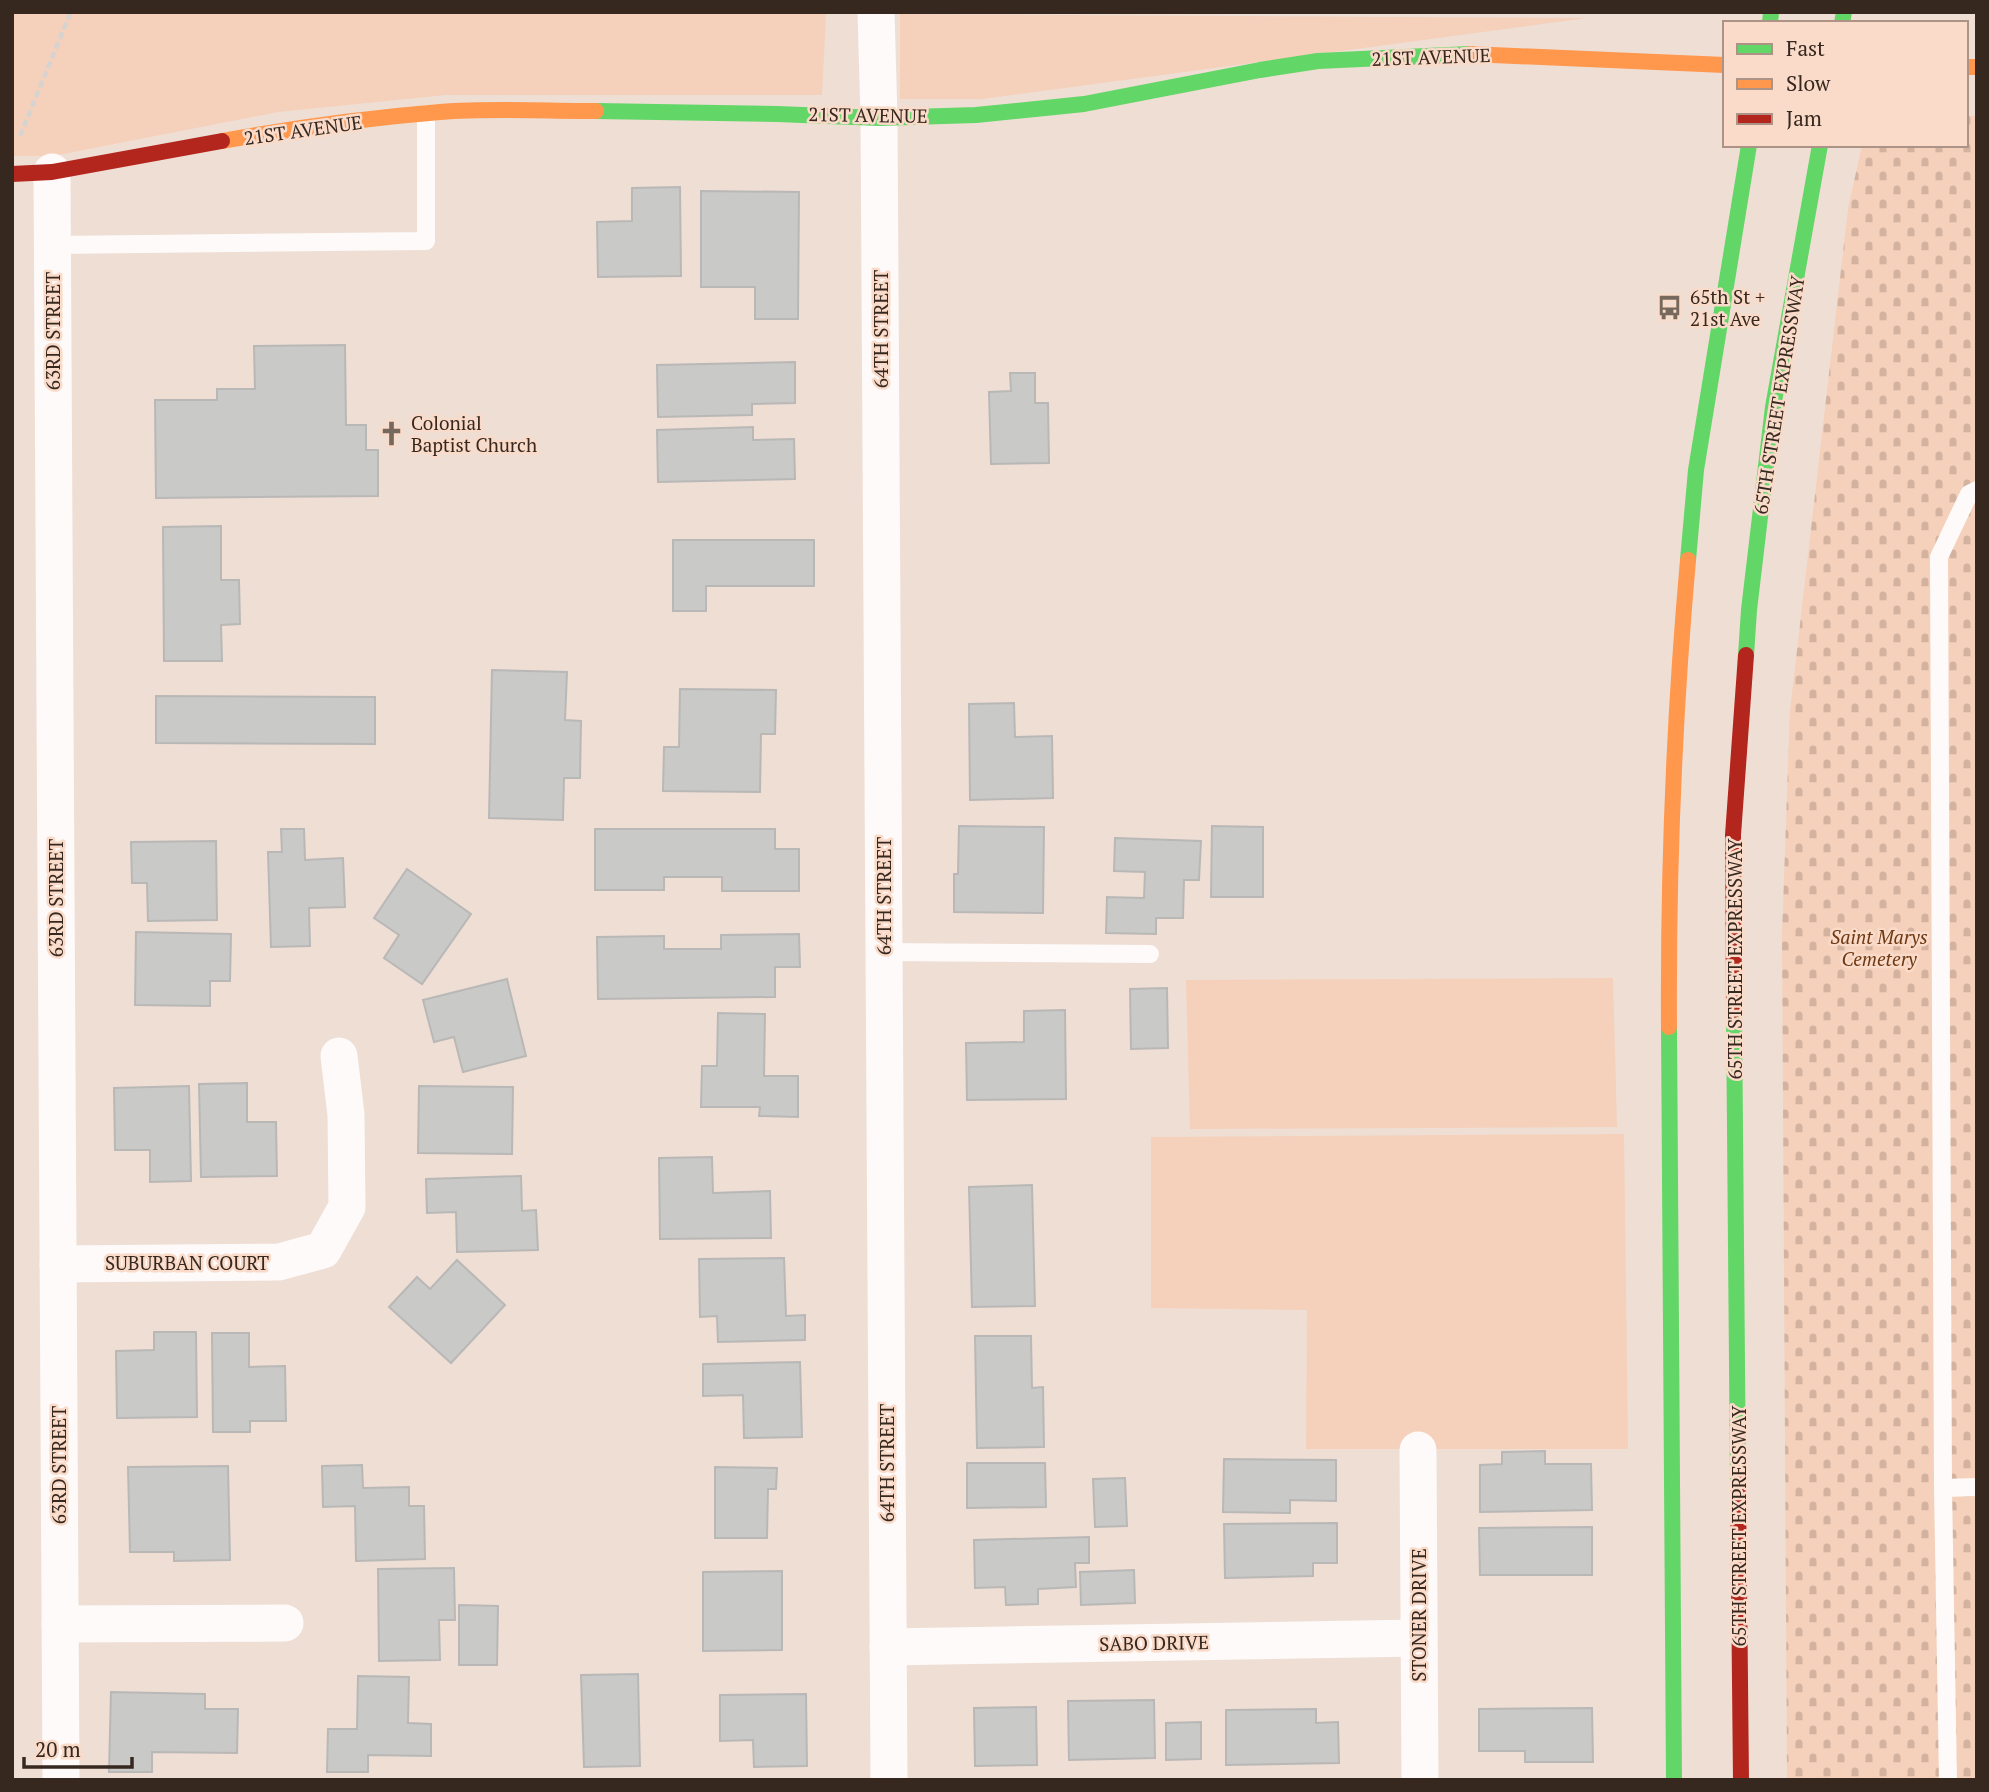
<svg xmlns="http://www.w3.org/2000/svg" width="1989" height="1792" font-family="'PT Serif',serif">
<style>
.green{fill:#f5d0bb}
.cemetery{fill:url(#cemetery-stones)}
.building{fill:#c9c9c8;stroke:#b9b8b7;stroke-width:2}
.lines{fill:none;stroke-linecap:round;stroke-linejoin:round}
.path{stroke:#d8d3d0;stroke-width:4.5;stroke-dasharray:7 3.5;stroke-linecap:butt}
.lane{stroke:#fdfaf9;stroke-width:18}
.street{stroke:#fdfaf9;stroke-width:37}
.fast{stroke:#63d668;stroke-width:16}
.slow{stroke:#ff974d;stroke-width:16}
.jam{stroke:#b3261e;stroke-width:16}
.labels{text-anchor:middle;stroke-width:5;stroke-linejoin:round;paint-order:stroke}
.street-label{font-size:19px;fill:#36281f;stroke:#fadbc9}
.poi-label{font-size:19px;fill:#36281f;stroke:#fadbc9;text-anchor:start}
.park-label{font-size:19px;font-style:italic;fill:#6e3812;stroke:#fadbc9}
</style>
<defs>
<pattern id="cemetery-stones" width="16" height="16" patternUnits="userSpaceOnUse" patternTransform="scale(1.75)"><rect width="16" height="16" fill="#f5d0bb"/><path d="M2 7V4a2 2 0 0 1 4 0v3zM10 15v-3a2 2 0 0 1 4 0v3z" fill="#d3b3a0"/></pattern>
</defs>
<rect width="100%" height="100%" fill="#efded4"/>
<g class="green">
<path d="M12,14H826L822,95H446L278,112L53,156H12Z"/>
<path d="M900,14L1587,18L982,99H900Z"/>
<path d="M1613,978L1617,1127L1190,1129L1186,980Z"/>
<path d="M1624,1134L1628,1449H1306L1307,1310L1151,1308V1137Z"/>
</g>
<path class="cemetery" d="M1966,116H1977V1780H1787L1782,935L1790,711L1848,209L1862,145H1966Z"/>
<g class="building">
<path d="M680,187L681,276L598,277L597,222L632,221V188Z"/>
<path d="M701,191L799,192L798,319H755V287H701Z"/>
<path d="M345,345L346,425H366V450H378V496L156,498L155,400H217V389H255L254,346Z"/>
<path d="M795,362V403L752,404V415L658,417L657,365Z"/>
<path d="M1010,373H1035V403H1048L1049,463L991,464L989,392L1011,391Z"/>
<path d="M753,427V440L794,439L795,479L658,482L657,430Z"/>
<path d="M221,526V580H239L240,624L221,625L222,661H164L163,527Z"/>
<path d="M673,540H814V586H706V611H673Z"/>
<path d="M492,670L567,672L565,720L581,721L580,778H564L563,820L489,818Z"/>
<path d="M680,689L776,690L775,734H761L760,792L663,791L664,747H679Z"/>
<path d="M156,696L375,697V744L156,743Z"/>
<path d="M1014,703L1015,737L1052,736L1053,798L970,800L969,704Z"/>
<path d="M959,826L1044,827L1043,913L954,912V874H958Z"/>
<path d="M1212,826L1263,827V897H1211Z"/>
<path d="M281,829H304L305,860L343,858L345,907L309,908L310,946L271,947L268,852H282Z"/>
<path d="M595,829H775V849H799V891H722V877H664V890H595Z"/>
<path d="M1115,838L1201,841L1199,880H1184L1183,918H1156V934L1106,933L1107,897L1144,898L1145,872L1114,871Z"/>
<path d="M216,841L217,920L148,921L147,883H132L131,842Z"/>
<path d="M407,869L471,914L422,984L384,958L399,935L374,918Z"/>
<path d="M136,932L231,934L230,981H210V1006L135,1005Z"/>
<path d="M799,934L800,967H775V997L598,999L597,937L664,936V949H721V935Z"/>
<path d="M507,979L526,1056L463,1072L454,1037L434,1042L423,1000Z"/>
<path d="M1167,988L1168,1048L1131,1049L1130,989Z"/>
<path d="M1065,1010L1066,1099L967,1100L966,1043L1024,1042V1011Z"/>
<path d="M718,1013L765,1014L764,1076H798V1117L759,1116L760,1107H701L702,1066H717Z"/>
<path d="M247,1083V1122H276L277,1176L201,1177L199,1084Z"/>
<path d="M189,1086L191,1181L150,1182V1150H115L114,1088Z"/>
<path d="M419,1086L513,1087L512,1154L418,1153Z"/>
<path d="M712,1157L713,1193L770,1191L771,1238L660,1239L659,1158Z"/>
<path d="M521,1176L522,1211L536,1210L538,1250L457,1252L456,1212L427,1213L426,1179Z"/>
<path d="M1032,1185L1035,1306L972,1307L969,1187Z"/>
<path d="M784,1258L786,1316L805,1315V1340L718,1342L717,1316L700,1317L699,1259Z"/>
<path d="M457,1260L505,1305L451,1363L389,1307L417,1277L430,1289Z"/>
<path d="M154,1332H196L197,1417L117,1418L116,1351L154,1350Z"/>
<path d="M212,1333H249V1367L285,1366L286,1421H250V1432H213Z"/>
<path d="M975,1336H1031L1032,1388L1043,1387L1044,1447L977,1448Z"/>
<path d="M800,1362L802,1437L744,1438L743,1395L703,1396V1364Z"/>
<path d="M1545,1451V1464H1591L1592,1510L1480,1512V1465L1502,1464V1452Z"/>
<path d="M1224,1459L1336,1460V1501L1290,1500V1513L1223,1512Z"/>
<path d="M967,1463H1045L1046,1507L967,1508Z"/>
<path d="M362,1465L363,1488L409,1487V1506H424L425,1559L356,1561L355,1506L323,1507L322,1466Z"/>
<path d="M228,1466L230,1560L174,1561V1552H130L128,1467Z"/>
<path d="M715,1467L777,1468L776,1489H768L767,1538H715Z"/>
<path d="M1125,1478L1127,1526L1095,1527L1093,1479Z"/>
<path d="M1337,1523V1563H1313V1576L1225,1578L1224,1524Z"/>
<path d="M1592,1527V1575H1480L1479,1528Z"/>
<path d="M1089,1537V1563H1075L1076,1587L1038,1589V1604L1006,1605L1005,1587L975,1588L974,1540Z"/>
<path d="M454,1568L455,1620H439L440,1660L379,1661L378,1569Z"/>
<path d="M1134,1570L1135,1603L1081,1605L1080,1572Z"/>
<path d="M782,1571V1650L703,1651V1572Z"/>
<path d="M459,1605L498,1606L497,1665H459Z"/>
<path d="M638,1674L640,1766L584,1767L581,1675Z"/>
<path d="M358,1676L409,1677L408,1723L431,1724V1756L368,1755V1772H327L328,1729H357Z"/>
<path d="M111,1692L205,1694V1709H238L237,1753L152,1752V1772H109Z"/>
<path d="M806,1694L807,1766L754,1767L753,1740L720,1741V1695Z"/>
<path d="M1154,1700L1155,1758L1069,1760L1068,1701Z"/>
<path d="M1036,1707L1037,1765L975,1766L974,1708Z"/>
<path d="M1592,1708L1593,1762H1525V1751H1479V1709Z"/>
<path d="M1316,1709V1723L1338,1722L1339,1763L1226,1765V1710Z"/>
<path d="M1201,1722V1759L1166,1760V1723Z"/>
</g>
<g class="lines">
<path class="path" d="M20,136L70,14"/>
<g class="lane">
<path d="M53,245L426,241V114"/>
<path d="M884,952L1150,954"/>
<path d="M1943,1488L1977,1487"/>
<path d="M1948,1780L1943,1488L1939,557L1969,494L1977,490"/>
</g>
<g class="street">
<path d="M876,12L879,118L889,1780"/>
<path d="M52,172L61,1780"/>
<path d="M58,1264L279,1262L323,1250L347,1207L346,1115L339,1056"/>
<path d="M1418,1450L1420,1780"/>
<path d="M60,1624L285,1623"/>
<path d="M888,1647L1419,1638"/>
</g>
<g class="fast">
<path d="M1770,23L1771,12"/>
<path d="M1842,23L1844,12"/>
<path d="M596,111L777,114L879,118L976,115L1084,104L1260,70L1318,61L1470,54"/>
<path d="M1688,560L1696,470L1749,145"/>
<path d="M1746,655L1749,610L1773,407L1820,145"/>
<path d="M1734,1010L1738,1483"/>
<path d="M1669,1027L1674,1780"/>
</g>
<g class="slow">
<path d="M1470,54L1725,65"/>
<path d="M1966,67H1977"/>
<path d="M222,141C293,128 367,118 440,112C492,108 544,111 596,111"/>
<path d="M1669,1027C1668,870 1674,717 1688,560"/>
</g>
<g class="jam">
<path d="M12,174L52,172L222,141"/>
<path d="M1734,1010L1733,835L1746,655"/>
<path d="M1738,1483L1741,1780"/>
</g>
</g>
<defs>
<symbol id="bus-bare" viewBox="-9 -9 18 18"><path d="M-5-6H5V4H4V6H2V4H-2V6H-4V4H-5ZM-3.5-4V0h7V-4ZM-3.5 1.2v1.5H-2V1.2ZM2 1.2v1.5H3.5V1.2Z" fill="#77685e" stroke="#fadbc9" stroke-width="2.5" paint-order="stroke"/></symbol>
<symbol id="church-bare" viewBox="-9 -9 18 18"><path d="M-1.2-6h2.4v3.5h3.3v2.4h-3.3V6h-2.4V-.1h-3.3v-2.4h3.3Z" fill="#77685e" stroke="#fadbc9" stroke-width="2.5" paint-order="stroke"/></symbol>
</defs>
<g fill-rule="evenodd">
<use href="#bus-bare" x="1652" y="290" width="35" height="35"/>
<use href="#church-bare" x="374" y="416" width="35" height="35"/>
</g>
<g class="labels">
<g class="street-label">
<text transform="translate(1431 57) rotate(-2)" y="7">21ST AVENUE</text>
<text transform="translate(868 115) rotate(1)" y="7">21ST AVENUE</text>
<text transform="translate(303 130) rotate(-8)" y="7">21ST AVENUE</text>
<text transform="translate(881 329) rotate(-90)" y="7">64TH STREET</text>
<text transform="translate(53 331) rotate(-90)" y="7">63RD STREET</text>
<text transform="translate(1779 395) rotate(-81)" y="7">65TH STREET EXPRESSWAY</text>
<text transform="translate(884 896) rotate(-90)" y="7">64TH STREET</text>
<text transform="translate(56 898) rotate(-90)" y="7">63RD STREET</text>
<text transform="translate(1735 959) rotate(-90)" y="7">65TH STREET EXPRESSWAY</text>
<text x="187" y="1270">SUBURBAN COURT</text>
<text transform="translate(887 1463) rotate(-90)" y="7">64TH STREET</text>
<text transform="translate(59 1465) rotate(-90)" y="7">63RD STREET</text>
<text transform="translate(1739 1526) rotate(-90)" y="7">65TH STREET EXPRESSWAY</text>
<text transform="translate(1419 1615) rotate(-90)" y="7">STONER DRIVE</text>
<text transform="translate(1154 1643) rotate(-1)" y="7">SABO DRIVE</text>
</g>
<g class="poi-label">
<text x="1690" y="304">65th St +<tspan x="1690" dy="22">21st Ave</tspan></text>
<text x="411" y="430">Colonial<tspan x="411" dy="22">Baptist Church</tspan></text>
</g>
<g class="park-label">
<text x="1879" y="944">Saint Marys<tspan x="1879" dy="22">Cemetery</tspan></text>
</g>
</g>
<rect width="1989" height="1792" fill="none" stroke="#36281f" stroke-width="28"/>
<rect x="1723" y="21" width="245" height="126" fill="#fadbc9" stroke="#ac9385" stroke-width="2"/>
<rect x="1737" y="44" width="35" height="10" fill="#63d668" stroke="#ac9385" stroke-width="2"/>
<text x="1786" y="56" font-size="21" fill="#36281f">Fast</text>
<rect x="1737" y="79" width="35" height="10" fill="#ff974d" stroke="#ac9385" stroke-width="2"/>
<text x="1786" y="91" font-size="21" fill="#36281f">Slow</text>
<rect x="1737" y="114" width="35" height="10" fill="#b3261e" stroke="#ac9385" stroke-width="2"/>
<text x="1786" y="126" font-size="21" fill="#36281f">Jam</text>
<path d="M24 1757v10h108v-10" fill="none" stroke="#36281f" stroke-width="3.5"/>
<text x="35" y="1757" font-size="21" fill="#36281f" stroke="#fadbc9" stroke-width="5" paint-order="stroke">20 m</text>
</svg>
